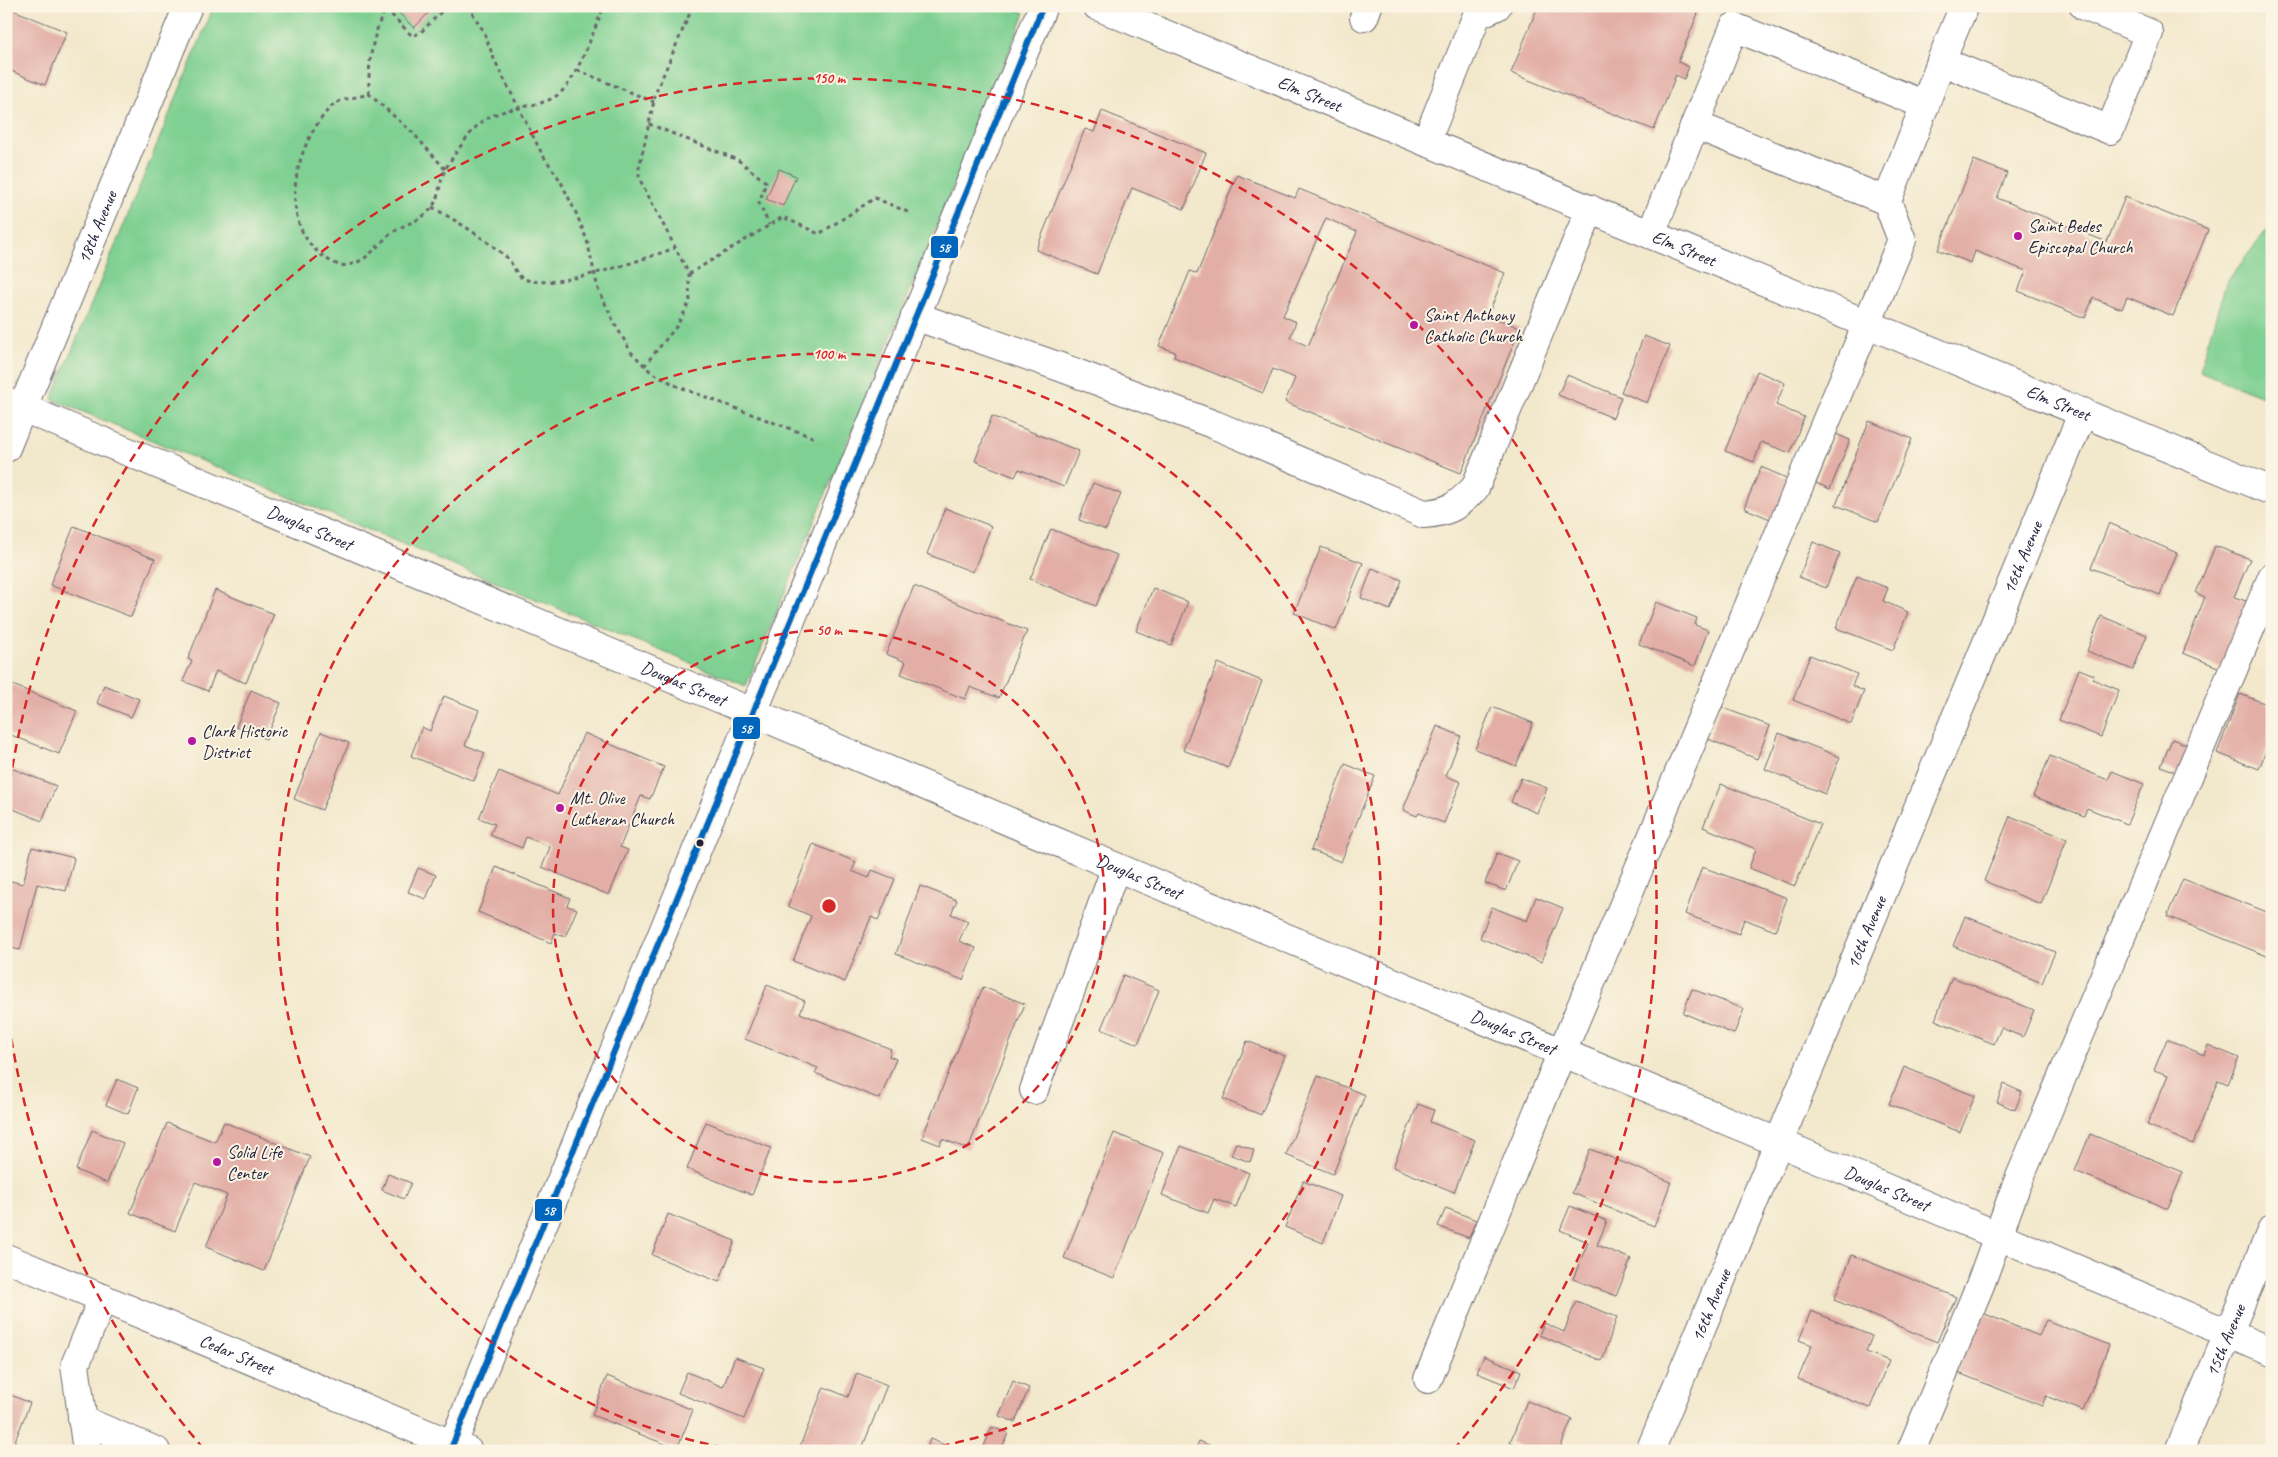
<svg xmlns="http://www.w3.org/2000/svg" width="2278" height="1457" font-family="Caveat,sans-serif">
<style>
.green{fill:#7fd092;stroke:#507966}
.building{fill:#e2aea6;fill-rule:evenodd}
.lines{fill:none;stroke-linecap:round;stroke-linejoin:round}
.minor-casing{stroke:#6b676e;stroke-width:30}
.path{stroke:#6b676e;stroke-width:3;stroke-dasharray:4 4;stroke-linecap:butt}
.minor{stroke:#fff;stroke-width:28}
.bus-1-casing{stroke:#fcf5e5;stroke-width:10}
.bus-1{stroke:#0065bd;stroke-width:6}
.ring{fill:none;stroke:#d62828;stroke-width:2.5;stroke-dasharray:9 6}
.poi-dot{fill:#b5179e;stroke:#fcf5e5;stroke-width:2}
.bus-dot{fill:#22223b;stroke:#fcf5e5;stroke-width:2}
.labels{text-anchor:middle;stroke-width:4;stroke-linejoin:round;paint-order:stroke}
.street-label{font-size:18px;fill:#22223b;stroke:#fcf5e5}
.poi-label{font-size:18px;fill:#22223b;stroke:#fcf5e5;text-anchor:start}
.centre{fill:#d62828;stroke:#fcf5e5;stroke-width:2.5}
.ring-label{font-size:15px;text-anchor:middle;font-weight:bold;fill:#d62828;stroke:#fcf5e5;stroke-width:4;stroke-linejoin:round;paint-order:stroke}
.line-badge{stroke:#fcf5e5;stroke-width:2}
.badge-label{font-size:14px;text-anchor:middle;font-weight:bold;fill:#fff}
</style>
<rect width="100%" height="100%" fill="#fcf5e5"/>
<filter id="ink" filterUnits="userSpaceOnUse"><feTurbulence type="fractalNoise" baseFrequency=".02" numOctaves="2"/><feDisplacementMap in="SourceGraphic" scale="10" xChannelSelector="R" yChannelSelector="G"/><feConvolveMatrix kernelMatrix="1 2 1 2 8 2 1 2 1" color-interpolation-filters="sRGB"/></filter>
<filter id="wash" filterUnits="userSpaceOnUse"><feTurbulence type="fractalNoise" baseFrequency=".0096" numOctaves="4" result="noise"/><feDisplacementMap in="SourceGraphic" scale="20" xChannelSelector="R" yChannelSelector="G"/><feGaussianBlur stdDeviation="1.12" result="paint"/><feColorMatrix in="noise" values="0 0 0 0 0 0 0 0 0 0 0 0 0 0 0 0 0 1.4 0 .05"/><feComposite in="paint" operator="in"/></filter>
<g filter="url(#wash)">
<rect width="100%" height="100%" fill="#f2e8cc"/>
<g class="green">
<path d="M214,6H1009L1025,13L746,686L52,399Z"/>
<path d="M2272,223V400L2199,371L2226,283Z"/>
</g>
<g id="blocks">
<g class="building">
<path d="M392,6H435L414,28Z"/>
<path d="M1538,6H1701L1678,62L1689,67L1684,79L1676,75L1654,130L1511,73Z"/>
<path d="M6,7L67,32L45,85L6,69Z"/>
<path d="M1102,111L1206,153L1184,209L1132,188L1097,274L1036,250L1085,129L1094,132Z"/>
<path d="M1974,160L2007,173L1997,198L2107,242L2125,197L2208,230L2173,316L2127,297L2122,309L2093,298L2085,318L2018,291L2026,271L1975,251L1971,263L1938,250Z"/>
<path d="M779,169L796,176L783,206L766,199Z"/>
<path d="M1237,175L1295,198L1299,189L1505,273L1488,315L1520,328L1461,473L1285,402L1295,378L1273,369L1263,393L1174,357L1175,352L1159,346L1190,271L1197,274ZM1326,218L1357,232L1308,346L1290,338L1296,322L1283,316Z"/>
<path d="M1644,336L1670,346L1647,403L1621,392Z"/>
<path d="M1757,371L1785,383L1776,405L1804,417L1790,453L1761,442L1754,462L1725,451Z"/>
<path d="M1567,375L1621,397L1613,418L1558,395Z"/>
<path d="M992,416L1079,451L1064,487L1019,469L1015,477L975,461Z"/>
<path d="M1869,421L1912,439L1878,522L1836,505Z"/>
<path d="M1836,434L1850,440L1830,489L1816,483Z"/>
<path d="M1761,467L1791,480L1775,521L1744,508Z"/>
<path d="M1093,483L1121,494L1106,530L1079,520Z"/>
<path d="M945,508L991,526L973,572L927,554Z"/>
<path d="M2109,523L2177,553L2160,595L2091,568Z"/>
<path d="M74,526L155,559L131,617L50,585Z"/>
<path d="M1051,529L1117,555L1096,606L1030,579Z"/>
<path d="M1813,542L1840,553L1826,588L1799,577Z"/>
<path d="M2215,546L2250,559L2234,597L2252,603L2225,670L2183,653L2205,597L2196,593Z"/>
<path d="M1321,547L1363,563L1336,630L1294,613Z"/>
<path d="M1372,568L1402,580L1390,610L1361,598Z"/>
<path d="M1857,576L1888,588L1883,601L1908,612L1893,650L1836,628Z"/>
<path d="M914,586L1027,631L999,698L970,687L965,699L901,674L906,662L886,654Z"/>
<path d="M1153,588L1188,602L1171,645L1136,631Z"/>
<path d="M215,590L274,614L246,683L216,671L208,691L183,681L192,661L188,659Z"/>
<path d="M1656,602L1697,618L1695,625L1708,630L1695,666L1639,644Z"/>
<path d="M2101,616L2147,635L2133,670L2087,651Z"/>
<path d="M1810,655L1857,674L1852,686L1864,691L1851,724L1793,700Z"/>
<path d="M1218,663L1262,681L1228,768L1183,750Z"/>
<path d="M2079,669L2094,675L2092,679L2119,690L2101,737L2059,720Z"/>
<path d="M10,684L77,711L59,754L6,733V692Z"/>
<path d="M104,685L139,699L131,717L97,703Z"/>
<path d="M251,690L281,703L266,739L236,727Z"/>
<path d="M2240,694L2272,706V753L2266,751L2259,769L2217,753Z"/>
<path d="M444,696L479,710L465,745L485,753L474,781L411,756L422,727L430,731Z"/>
<path d="M1492,707L1533,723L1516,766L1475,749Z"/>
<path d="M1721,707L1770,726L1757,759L1708,739Z"/>
<path d="M1437,726L1461,736L1446,776L1461,782L1444,823L1419,813L1417,816L1403,810Z"/>
<path d="M321,732L349,743L322,810L294,799Z"/>
<path d="M584,733L664,767L650,799L641,796L620,847L628,850L609,895L542,867L550,847L526,837L522,848L490,835L495,824L479,818L499,771L558,795Z"/>
<path d="M1779,733L1840,757L1825,794L1765,769Z"/>
<path d="M2172,739L2197,749L2186,776L2161,766Z"/>
<path d="M2050,756L2108,780L2112,771L2144,784L2127,824L2087,808L2084,816L2033,796Z"/>
<path d="M1345,764L1375,776L1341,862L1311,850Z"/>
<path d="M6,766L56,786L42,821L6,806Z"/>
<path d="M1521,778L1547,788L1537,813L1511,802Z"/>
<path d="M1721,784L1820,824L1795,886L1749,868L1756,849L1703,827Z"/>
<path d="M2010,816L2067,839L2041,904L1984,881Z"/>
<path d="M813,844L856,862L852,871L869,878L872,870L895,879L878,920L871,917L845,982L793,961L811,916L788,906Z"/>
<path d="M32,847L74,858L66,891L37,884L20,950L6,947V897L11,881L23,884Z"/>
<path d="M1497,853L1518,861L1506,891L1485,883Z"/>
<path d="M496,867L570,898L567,906L577,909L565,937L555,933L551,943L478,912Z"/>
<path d="M1702,867L1787,898L1775,931L1744,919L1739,934L1685,914Z"/>
<path d="M418,868L436,875L426,899L408,892Z"/>
<path d="M2183,879L2272,914V958L2167,916Z"/>
<path d="M920,886L957,900L951,914L968,921L959,941L976,948L963,980L896,954Z"/>
<path d="M1536,897L1563,908L1541,962L1480,938L1492,907L1527,921Z"/>
<path d="M1965,916L2055,952L2042,983L1953,946Z"/>
<path d="M1123,975L1159,990L1138,1044L1101,1029Z"/>
<path d="M1952,977L2034,1010L2023,1037L2001,1028L1994,1044L1935,1020Z"/>
<path d="M767,985L805,1001L800,1013L891,1049L889,1056L896,1059L880,1099L815,1073L818,1068L745,1039Z"/>
<path d="M983,987L1025,1004L968,1149L942,1139L940,1145L922,1138Z"/>
<path d="M1692,989L1744,1009L1734,1034L1683,1013Z"/>
<path d="M2167,1039L2204,1055L2208,1045L2239,1058L2228,1084L2218,1080L2193,1144L2147,1125L2168,1075L2154,1070Z"/>
<path d="M1247,1041L1285,1056L1261,1115L1223,1099Z"/>
<path d="M1904,1067L1975,1096L1960,1132L1889,1104Z"/>
<path d="M1318,1076L1365,1095L1333,1174L1286,1155Z"/>
<path d="M117,1079L138,1088L128,1114L106,1105Z"/>
<path d="M2004,1084L2022,1092L2015,1110L1997,1102Z"/>
<path d="M1418,1104L1434,1110L1430,1122L1475,1140L1454,1192L1393,1167Z"/>
<path d="M224,1122L310,1157L264,1271L206,1247L227,1195L195,1182L175,1231L130,1213L167,1123L215,1142Z"/>
<path d="M706,1122L771,1148L752,1195L687,1169Z"/>
<path d="M92,1130L123,1143L107,1183L76,1170Z"/>
<path d="M1114,1133L1164,1153L1114,1278L1064,1258Z"/>
<path d="M2090,1134L2183,1172L2168,1209L2075,1171Z"/>
<path d="M1236,1143L1254,1150L1250,1162L1231,1155Z"/>
<path d="M1181,1146L1249,1173L1236,1207L1214,1199L1208,1213L1162,1195Z"/>
<path d="M1590,1149L1671,1182L1654,1226L1572,1193Z"/>
<path d="M388,1174L411,1183L404,1199L382,1190Z"/>
<path d="M1303,1181L1341,1196L1323,1243L1285,1227Z"/>
<path d="M1570,1206L1607,1221L1597,1245L1631,1259L1616,1296L1573,1279L1588,1242L1560,1230Z"/>
<path d="M1446,1208L1476,1220L1469,1238L1438,1226Z"/>
<path d="M668,1214L735,1241L719,1282L652,1255Z"/>
<path d="M1852,1255L1956,1297L1937,1342L1834,1300Z"/>
<path d="M1576,1301L1617,1317L1602,1361L1539,1335L1544,1323L1564,1332Z"/>
<path d="M1811,1311L1872,1336L1866,1352L1889,1361L1870,1408L1798,1379L1812,1345L1799,1340Z"/>
<path d="M1980,1312L2039,1336L2046,1320L2109,1345L2083,1411L2046,1396L2042,1406L1956,1372Z"/>
<path d="M1484,1356L1521,1371L1514,1388L1477,1373Z"/>
<path d="M735,1357L764,1368L744,1419L678,1393L687,1372L723,1387Z"/>
<path d="M857,1373L887,1385L861,1451H798L824,1387L848,1397Z"/>
<path d="M607,1376L693,1410L677,1449L592,1415Z"/>
<path d="M1013,1381L1029,1388L1015,1422L999,1416Z"/>
<path d="M6,1393L30,1403L11,1451H6Z"/>
<path d="M1527,1401L1572,1419L1559,1451H1531L1510,1442Z"/>
<path d="M992,1427L1008,1433L1001,1451H982Z"/>
<path d="M930,1439L959,1451H926Z"/>
<path d="M1199,1441L1223,1451H1195Z"/>
</g>
</g>
</g>
<g filter="url(#ink)">
<use href="#blocks" fill-opacity="0" stroke="#6b676e" stroke-width="1"/>
<g class="lines">
<defs>
<g id="minor">
<path id="s1" d="M1097,6L2272,491"/>
<path d="M1364,17L1368,6"/>
<path d="M1941,61L1964,6"/>
<path d="M1695,125L1887,201L1925,105"/>
<path d="M1426,142L1477,15L1497,6"/>
<path d="M1651,234L1734,27L1925,105L1941,61L2110,130L2149,33L2084,6"/>
<path d="M915,316L1060,367L1215,425L1424,514C1450,512 1457,506 1475,488L1590,209"/>
<path id="s2" d="M6,401L752,712L1116,867L1780,1143L2272,1352"/>
<path id="s3" d="M6,448L188,6"/>
<path d="M1034,1090L1116,867"/>
<path id="s4" d="M6,1258L468,1451"/>
<path d="M1428,1379L1562,1052L1902,240L1887,201"/>
<path d="M82,1420L156,1451"/>
<path d="M87,1451L75,1365L103,1298"/>
<path d="M450,1451L1043,6"/>
<path id="s5" d="M1650,1451L2083,412"/>
<path d="M1911,1451L1980,1285L2015,1189L2272,577"/>
<path id="s6" d="M2179,1451L2272,1229"/>
</g>
</defs>
<use href="#minor" class="minor-casing"/>
<g class="path">
<path d="M468,6L484,32L494,59L542,154L560,180L576,213L587,240L598,289L615,324L631,352L651,372L679,387L815,438"/>
<path d="M386,9L412,36L420,33L447,6"/>
<path d="M577,70L654,102"/>
<path d="M369,94C368,63 372,34 387,6"/>
<path d="M649,124L738,160L766,182L759,203L769,225"/>
<path d="M445,169L413,133L369,94C359,97 345,98 336,103C328,108 321,119 316,126C292,164 281,226 323,256C330,261 338,267 347,265C365,263 375,248 387,237C400,224 419,223 431,209C440,197 439,183 445,170C450,160 470,132 479,124C492,112 514,109 532,105C542,103 551,100 559,94C578,78 594,29 604,6"/>
<path d="M432,207C458,222 483,237 505,256C512,261 514,272 521,277C545,295 646,258 675,248"/>
<path d="M689,274L783,217L819,234L875,198L910,213"/>
<path d="M644,366L676,327L684,313L690,301L689,285V274L639,178V168L656,92L693,6"/>
</g>
<use href="#minor" class="minor"/>
<defs>
<path id="bus-1" d="M450,1451L1043,6"/>
</defs>
<use href="#bus-1" class="bus-1-casing"/>
<use href="#bus-1" class="bus-1"/>
</g>
</g>
<g class="ring">
<circle cx="829" cy="906" r="276"/>
<path d="M738 1450A552 552 0 1 1 920 1450"/>
<path d="M204 1449A828 828 0 0 1 6 1000M6 812A828 828 0 1 1 1454 1449"/>
</g>
<g class="poi-dot">
<circle cx="2018" cy="236" r="5"/>
<circle cx="1414" cy="325" r="5"/>
<circle cx="192" cy="741" r="5"/>
<circle cx="560" cy="808" r="5"/>
<circle cx="217" cy="1162" r="5"/>
</g>
<circle class="bus-dot" cx="700" cy="843" r="4.5"/>
<g class="labels">
<g class="street-label">
<text dy="6" stroke="none"><textPath href="#s1" startOffset="230">Elm Street</textPath></text>
<text dy="6" stroke="none"><textPath href="#s3" startOffset="239">18th Avenue</textPath></text>
<text dy="6" stroke="none"><textPath href="#s1" startOffset="635">Elm Street</textPath></text>
<text dy="6" stroke="none"><textPath href="#s1" startOffset="1040">Elm Street</textPath></text>
<text dy="6" stroke="none"><textPath href="#s2" startOffset="329">Douglas Street</textPath></text>
<text dy="6" stroke="none"><textPath href="#s5" startOffset="968">16th Avenue</textPath></text>
<text dy="6" stroke="none"><textPath href="#s2" startOffset="734">Douglas Street</textPath></text>
<text dy="6" stroke="none"><textPath href="#s2" startOffset="1229">Douglas Street</textPath></text>
<text dy="6" stroke="none"><textPath href="#s5" startOffset="562">16th Avenue</textPath></text>
<text dy="6" stroke="none"><textPath href="#s2" startOffset="1634">Douglas Street</textPath></text>
<text dy="6" stroke="none"><textPath href="#s2" startOffset="2039">Douglas Street</textPath></text>
<text dy="6" stroke="none"><textPath href="#s5" startOffset="158">16th Avenue</textPath></text>
<text dy="6" stroke="none"><textPath href="#s6" startOffset="120">15th Avenue</textPath></text>
<text dy="6" stroke="none"><textPath href="#s4" startOffset="250">Cedar Street</textPath></text>
</g>
<g class="poi-label">
<text x="2028" y="232">Saint Bedes<tspan x="2028" dy="21">Episcopal Church</tspan></text>
<text x="1424" y="321">Saint Anthony<tspan x="1424" dy="21">Catholic Church</tspan></text>
<text x="202" y="737">Clark Historic<tspan x="202" dy="21">District</tspan></text>
<text x="570" y="804">Mt. Olive<tspan x="570" dy="21">Lutheran Church</tspan></text>
<text x="227" y="1158">Solid Life<tspan x="227" dy="21">Center</tspan></text>
</g>
</g>
<circle cx="829" cy="906" r="8" class="centre"/>
<g class="ring-label">
<text x="829" y="83">150 m</text>
<text x="829" y="359">100 m</text>
<text x="829" y="635">50 m</text>
</g>
<g class="line-badge">
<rect x="930" y="235" width="29" height="24" rx="5" fill="#0065bd"/>
<rect x="732" y="716" width="29" height="24" rx="5" fill="#0065bd"/>
<rect x="534" y="1198" width="29" height="24" rx="5" fill="#0065bd"/>
</g>
<g class="badge-label">
<text x="944" y="252">58</text>
<text x="746" y="733">58</text>
<text x="549" y="1215">58</text>
</g>
<rect width="2278" height="1457" fill="none" stroke="#fcf5e5" stroke-width="25"/>
</svg>
